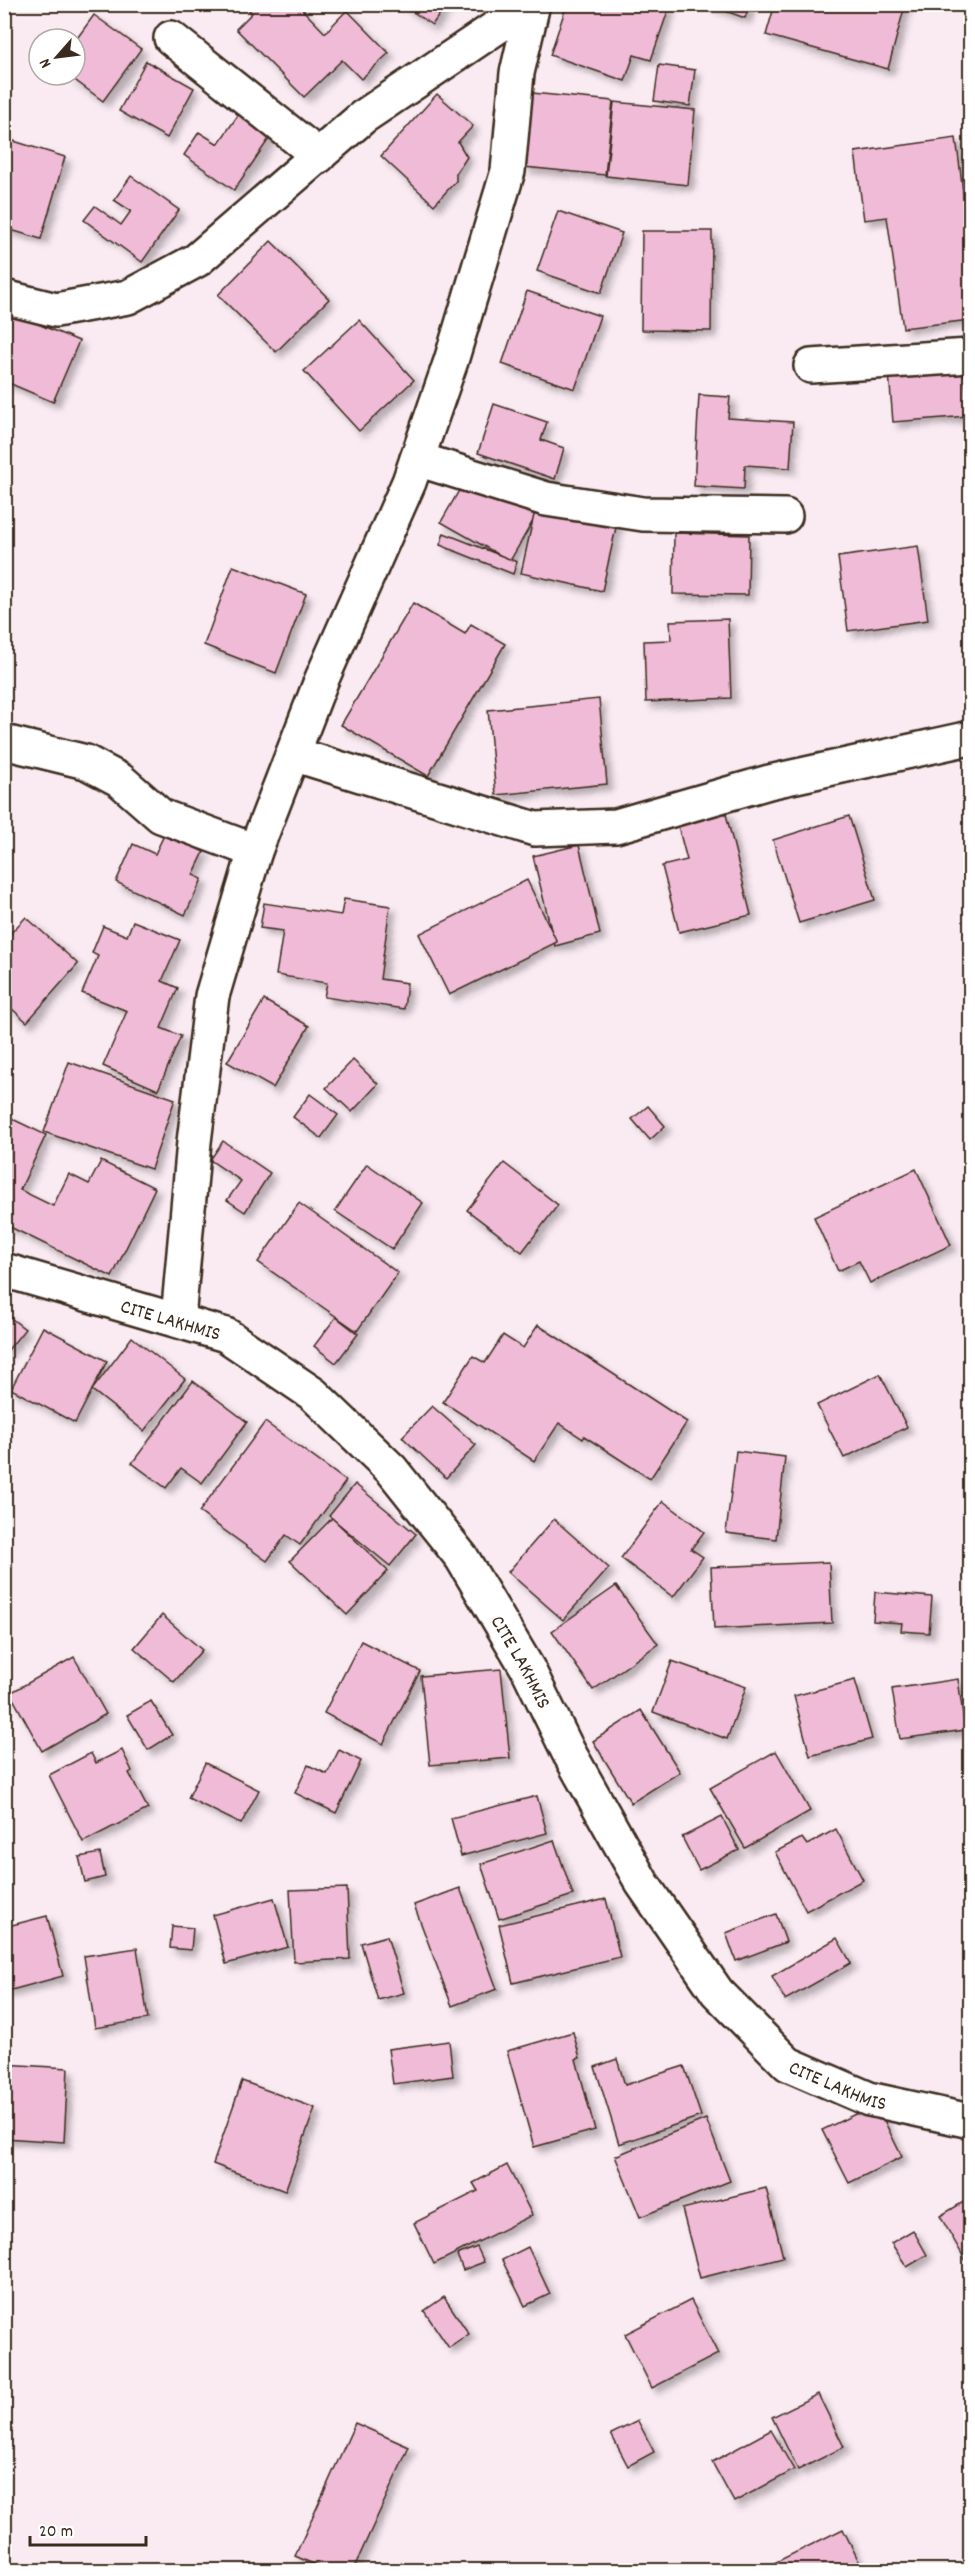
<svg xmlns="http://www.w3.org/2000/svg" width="975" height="2575" font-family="Dekko,sans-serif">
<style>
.building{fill:#f0bbd6;stroke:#3b2a1e;stroke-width:1.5;filter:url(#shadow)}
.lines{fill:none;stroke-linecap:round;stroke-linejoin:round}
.minor-casing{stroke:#3b2a1e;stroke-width:38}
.minor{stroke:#fff;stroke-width:33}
.labels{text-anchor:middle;stroke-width:4.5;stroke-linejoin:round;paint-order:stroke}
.street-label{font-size:20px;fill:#3b2a1e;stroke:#fff}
</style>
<defs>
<filter id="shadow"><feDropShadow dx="5.5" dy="5.5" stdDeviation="3" flood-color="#0004"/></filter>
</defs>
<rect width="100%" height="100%" fill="#faebf3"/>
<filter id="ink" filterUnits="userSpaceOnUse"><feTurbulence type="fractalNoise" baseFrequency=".0167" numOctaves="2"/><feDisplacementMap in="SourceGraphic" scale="12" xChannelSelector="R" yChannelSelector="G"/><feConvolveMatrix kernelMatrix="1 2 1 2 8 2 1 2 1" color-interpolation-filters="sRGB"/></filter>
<g filter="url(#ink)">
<g class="building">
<path d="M243,4H297L325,33L347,10L389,53L361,79L342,60L304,97L236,29L252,13Z"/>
<path d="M402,4H447L432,25Z"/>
<path d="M567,4H659L669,8L651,60L634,55L625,81L550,55Z"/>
<path d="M706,4H750L745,18Z"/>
<path d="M775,4H905V5L888,69L766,35Z"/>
<path d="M94,15L141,49L103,101L68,75H75V41Z"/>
<path d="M146,61L194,88L167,138L119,111Z"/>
<path d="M659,65L695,70L690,106L654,101Z"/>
<path d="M532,93L613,101L605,175L524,167Z"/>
<path d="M437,94L473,126L458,142L467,157L456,174V181L434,205L381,156Z"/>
<path d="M614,102L695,110L688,185L606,176Z"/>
<path d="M241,111L273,133L234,190L184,155L199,132L218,144Z"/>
<path d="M4,138L65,157L41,239L4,228Z"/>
<path d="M956,138L970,245V320L903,328L887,217L864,220L855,152Z"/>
<path d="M131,176L179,210L142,262L84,220L95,206L121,225L131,211L114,200Z"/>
<path d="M558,211L622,233L601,293L537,271Z"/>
<path d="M642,231H712L711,331L641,330Z"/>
<path d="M271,241L329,299L276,352L218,295Z"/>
<path d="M527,291L600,316L575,389L502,364Z"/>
<path d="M4,310L79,341L53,402L4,381Z"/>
<path d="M359,320L414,380L359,431L304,371Z"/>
<path d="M964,367L968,416L893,422L889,373Z"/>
<path d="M699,395L730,397L728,418L793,422L790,468L745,465L744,489L694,486Z"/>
<path d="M494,404L547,422L541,440L564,448L555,479L478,453Z"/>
<path d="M469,473L538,512L510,561L441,522Z"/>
<path d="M536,506L617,523L602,591L521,573Z"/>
<path d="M444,533L517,562L513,574L440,545Z"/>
<path d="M674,533L749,535L748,595L673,594Z"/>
<path d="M918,546L928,620L848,631L838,557Z"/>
<path d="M233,566L306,594L276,673L204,645Z"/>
<path d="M413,603L465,634L471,624L505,644L428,776L341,725Z"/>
<path d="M728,619L731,698L646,702L644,641L671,640L670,621Z"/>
<path d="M599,699L607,784L496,795L488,710Z"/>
<path d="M725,810L751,915L679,932L662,866L687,860L677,822Z"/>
<path d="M849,816L875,900L799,923L773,840Z"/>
<path d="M165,833L204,852L193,875L202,879L185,915L116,882L133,844L155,854Z"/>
<path d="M579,845L600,934L555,946L533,856Z"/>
<path d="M527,880L557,942L449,995L419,934Z"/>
<path d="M344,899L390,906L380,979L407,983L404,1009L324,997L327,983L276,975L283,931L260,928L264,903L341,915Z"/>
<path d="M26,917L78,964L27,1022L4,1002V940Z"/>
<path d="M133,921L180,940L162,981L178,988L161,1028L181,1036L158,1090L103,1066L127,1011L82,993L98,956L92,953L103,926L127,936Z"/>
<path d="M264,1000L309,1026L273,1088L227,1062Z"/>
<path d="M353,1060L378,1084L352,1112L326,1088Z"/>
<path d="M69,1062L175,1099L151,1169L44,1132Z"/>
<path d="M310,1094L338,1115L321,1138L293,1117Z"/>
<path d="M648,1106L665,1126L650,1140L632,1119Z"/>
<path d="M4,1115L46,1135L20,1190L53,1206L69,1174L89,1184L101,1161L155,1188L112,1277L4,1224Z"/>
<path d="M223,1141L270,1173L245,1212L227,1200L241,1181L210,1160Z"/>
<path d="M504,1163L558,1205L522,1252L467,1210Z"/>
<path d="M367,1164L423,1203L392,1249L335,1211Z"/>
<path d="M916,1169L951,1245L870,1283L859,1261L838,1271L814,1217Z"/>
<path d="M299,1203L398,1273L357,1331L258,1262Z"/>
<path d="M4,1313L25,1329L4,1355Z"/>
<path d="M336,1317L358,1334L336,1363L314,1346Z"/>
<path d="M538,1325L687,1422L650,1479L584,1436L583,1439L559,1423L534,1461L443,1402L473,1356L485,1363L503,1335L523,1348Z"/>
<path d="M43,1327L107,1361L75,1423L11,1389Z"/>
<path d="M132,1337L185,1379L144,1431L92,1390Z"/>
<path d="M880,1374L907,1427L844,1458L817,1405Z"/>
<path d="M193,1381L247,1422L202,1483L181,1468L166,1488L132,1463Z"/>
<path d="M432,1406L476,1445L446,1478L402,1437Z"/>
<path d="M265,1422L346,1481L300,1545L286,1535L267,1561L199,1512Z"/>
<path d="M736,1451L785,1457L776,1539L726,1533Z"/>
<path d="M355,1484L416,1534L390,1566L329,1516Z"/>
<path d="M663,1501L704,1532L691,1549L703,1557L673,1597L621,1558Z"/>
<path d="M332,1518L388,1571L347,1615L290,1561Z"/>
<path d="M554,1519L609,1568L563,1620L508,1572Z"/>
<path d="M829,1562L832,1623L714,1629L711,1567Z"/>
<path d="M616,1586L658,1644L593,1690L552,1631Z"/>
<path d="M875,1592L932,1597L929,1633L901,1631L902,1623L873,1621Z"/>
<path d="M162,1615L202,1650L174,1682L134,1648Z"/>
<path d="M361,1641L420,1671L383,1744L324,1713Z"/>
<path d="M74,1657L106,1714L42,1751L10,1693Z"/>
<path d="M672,1661L746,1687L727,1739L653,1712Z"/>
<path d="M501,1669L510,1758L430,1765L421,1676Z"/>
<path d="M958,1679L965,1730L900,1739L892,1689Z"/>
<path d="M855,1680L872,1739L810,1756L794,1696Z"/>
<path d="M151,1701L172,1735L148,1750L127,1715Z"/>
<path d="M641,1710L680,1772L631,1803L593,1741Z"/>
<path d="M122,1750L132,1771L129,1773L148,1809L83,1842L49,1775L91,1753L96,1763Z"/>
<path d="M339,1750L361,1761L336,1813L295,1793L308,1765L327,1774Z"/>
<path d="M776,1751L810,1811L745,1848L710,1788Z"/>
<path d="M205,1763L259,1790L241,1824L188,1798Z"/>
<path d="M537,1796L547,1833L461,1856L451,1818Z"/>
<path d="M722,1817L739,1850L699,1870L682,1837Z"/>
<path d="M836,1829L863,1880L806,1911L775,1852L802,1838L807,1845Z"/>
<path d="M554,1840L573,1895L499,1919L481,1864Z"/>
<path d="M100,1853L105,1877L85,1882L79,1857Z"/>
<path d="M347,1888L350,1959L294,1962L290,1890Z"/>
<path d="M460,1888L497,1989L452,2006L414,1905Z"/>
<path d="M274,1898L288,1947L226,1964L213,1915Z"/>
<path d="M606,1899L620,1957L513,1983L499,1925Z"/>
<path d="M776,1914L786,1942L736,1961L726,1933Z"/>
<path d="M47,1916L63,1976L4,1992V1927Z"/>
<path d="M172,1926L193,1928L191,1950L170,1948Z"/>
<path d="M387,1936L404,1993L378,2000L361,1943Z"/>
<path d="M837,1938L851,1963L785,2000L772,1976Z"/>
<path d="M137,1948L148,2019L95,2028L84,1956Z"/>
<path d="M573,2032L580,2058L576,2059L595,2130L534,2147L507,2051Z"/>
<path d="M449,2041L453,2076L393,2084L388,2049Z"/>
<path d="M617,2059L625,2085L684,2066L701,2116L619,2144L595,2067Z"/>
<path d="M4,2064L68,2068L64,2142L4,2138Z"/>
<path d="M242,2081L315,2108L285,2191L213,2164Z"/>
<path d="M876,2104L902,2157L849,2183L822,2130Z"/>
<path d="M706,2119L730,2181L640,2217L615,2156Z"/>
<path d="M507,2165L532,2215L434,2264L414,2223L478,2191L473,2183Z"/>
<path d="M766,2188L783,2257L700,2278L682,2209Z"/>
<path d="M970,2198V2268L940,2216Z"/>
<path d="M913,2230L927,2255L907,2267L891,2243Z"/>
<path d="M477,2247L484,2262L463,2270L457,2255Z"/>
<path d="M528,2247L550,2294L525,2306L502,2260Z"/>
<path d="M444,2297L469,2334L449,2348L424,2311Z"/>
<path d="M691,2300L718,2354L652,2388L625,2334Z"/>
<path d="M818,2394L844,2447L798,2470L772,2417Z"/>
<path d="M638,2421L654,2452L628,2466L611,2434Z"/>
<path d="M355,2423L409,2447L353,2570H327L295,2556Z"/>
<path d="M771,2430L794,2470L734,2502L712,2462Z"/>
<path d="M843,2529L863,2570H775L772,2564Z"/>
</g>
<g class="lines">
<defs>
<g id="minor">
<path d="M171,38L319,156"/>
<path d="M4,297L56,310L128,297L197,260L363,117L531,4"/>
<path d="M811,366L970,356"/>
<path d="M417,459L546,499L643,514L785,516"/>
<path d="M4,742L86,762L120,780L161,816L255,851"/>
<path d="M293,754L535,829L616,826L769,782L970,738"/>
<path id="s1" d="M4,1270L226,1335L313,1394L392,1470L462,1558L528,1669L568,1751L642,1883L717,1992L788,2064L869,2099L970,2121"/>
<path d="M178,1319L194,1142L212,996L255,851L321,681L409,482L451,361L508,171L517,73L533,4"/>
</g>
</defs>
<use href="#minor" class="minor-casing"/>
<use href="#minor" class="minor"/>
</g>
</g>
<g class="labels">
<g class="street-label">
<text dy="7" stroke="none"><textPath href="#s1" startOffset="174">CITE LAKHMIS</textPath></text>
<text dy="7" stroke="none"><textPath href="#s1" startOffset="678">CITE LAKHMIS</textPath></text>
<text dy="7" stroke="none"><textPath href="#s1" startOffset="1218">CITE LAKHMIS</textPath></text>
</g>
</g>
<rect width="975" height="2575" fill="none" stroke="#fff" stroke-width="24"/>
<rect x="12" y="12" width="951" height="2551" fill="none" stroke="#3b2a1e" stroke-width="2" filter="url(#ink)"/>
<g transform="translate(57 57) rotate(242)"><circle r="28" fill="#ffffff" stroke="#b1aaa5" stroke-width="1.5"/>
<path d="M0-4.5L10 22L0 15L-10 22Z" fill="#3b2a1e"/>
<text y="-9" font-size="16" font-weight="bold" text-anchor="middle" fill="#3b2a1e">N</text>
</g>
<path d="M30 2536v9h116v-9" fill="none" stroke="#3b2a1e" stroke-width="3"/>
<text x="39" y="2536" font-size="18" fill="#3b2a1e" stroke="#ffffff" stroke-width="4.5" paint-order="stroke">20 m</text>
</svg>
